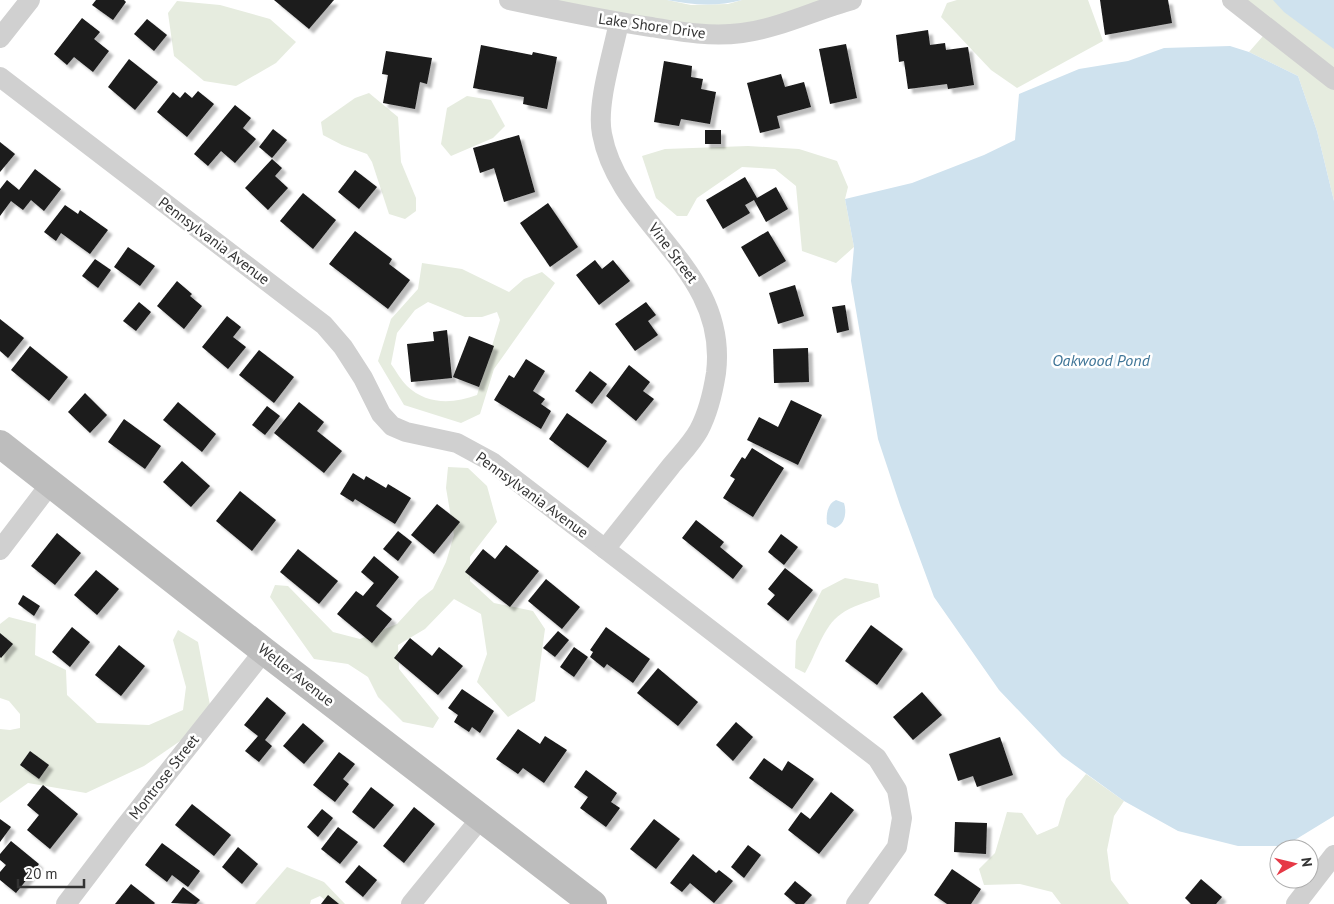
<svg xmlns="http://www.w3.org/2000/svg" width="1334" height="904" font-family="'PT Sans',sans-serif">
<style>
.green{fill:#e6ecdf;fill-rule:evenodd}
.water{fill:#cfe2ee}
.building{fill:#1a1a1a;filter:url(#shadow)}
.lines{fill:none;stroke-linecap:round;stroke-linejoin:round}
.street{stroke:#d0d0d0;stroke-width:20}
.secondary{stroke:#bdbdbd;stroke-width:28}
.labels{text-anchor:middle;stroke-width:5;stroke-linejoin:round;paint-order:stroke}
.street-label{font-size:15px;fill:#333;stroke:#fff}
.water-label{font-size:16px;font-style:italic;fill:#3f7597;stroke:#fff}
</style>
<defs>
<filter id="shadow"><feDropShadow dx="4.5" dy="4.5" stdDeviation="1" flood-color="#0004"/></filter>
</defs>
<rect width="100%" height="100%" fill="#fff"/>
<g class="green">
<path d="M537,0H667L691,5L728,4L742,0H829L766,21L715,29Z"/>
<path d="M957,0H1088L1103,41L1017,88L991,70L941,17L947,3Z"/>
<path d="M1245,0H1334V70Z"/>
<path d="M177,1L220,5L270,19L296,42L276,63L236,86L204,81L174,56L168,13Z"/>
<path d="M1263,36L1334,88V201L1317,131L1298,76L1249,52Z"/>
<path d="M369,93L398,117L401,162L416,198V211L405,219L389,214L372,162L367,154L342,145L323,135L321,122L355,98Z"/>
<path d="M467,96L491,100L505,126L493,138L451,156L441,144L447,108Z"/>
<path d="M748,146L799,149L837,161L848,187L845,199L854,247L836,263L802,251L796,186L775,169L742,167L697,198L687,216H677L656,198L642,156L665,149Z"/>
<path d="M422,263L462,269L509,292L524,279L542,272L555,283L494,369L480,414L461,423L404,405L378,361L391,319L418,289ZM428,302L465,317H482L497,312L500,320L477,395C453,404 427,405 407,386C401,380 396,371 391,364L397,333L415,310Z"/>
<path d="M448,467L468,468L487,486L497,522L470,557V581L494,603L533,611L545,629L535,701L508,717L477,682L487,654L481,614L454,599L425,629L398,645L399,669L439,718L433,728L403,722L378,697L368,677L348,664L314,659L270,597L275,585L288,586L333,632L360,639L397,624L419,600L433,589L446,562L454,535L446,488Z"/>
<path d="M845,578L878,584L880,597C868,602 851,606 841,614C823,626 816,655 805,673L795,668L796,641L822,590Z"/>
<path d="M9,617L36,624L35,655L66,670L67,695L97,723L149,725L183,710L186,687L173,640L178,630L198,642L210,705L183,739L144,766L86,793L28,783L0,803V729L10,730L20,728V714L9,701L0,698V624Z"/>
<path d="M1086,774L1124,801L1114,816L1107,850L1111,880L1129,904H1061L1052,892L1020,884L984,885L979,869L995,853L1007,812L1022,813L1037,835L1058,826L1066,799Z"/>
<path d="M287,867L324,882L345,904H330L320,896L311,900L310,904H255Z"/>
</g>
<g class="water">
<path d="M667,0H742C717,7 692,5 667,0Z"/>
<path d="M1273,0H1334V49L1284,12Z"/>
<path d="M1230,46L1249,52L1298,76L1317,131L1334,201V816L1285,846H1238L1178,831L1124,801L1062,756L999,690L934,597L900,505L878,439L851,281L854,247L845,199L912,183L984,155L1015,140L1019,94L1079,69L1128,61L1164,48Z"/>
<path d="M836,500L844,503C847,512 845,525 835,528L827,524C826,515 827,504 836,500Z"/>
</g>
<g class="building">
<path d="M96,0H124L126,2L113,20L92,5Z"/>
<path d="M274,0H334L309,29Z"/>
<path d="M1100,0H1168L1172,23L1105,35Z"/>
<path d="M82,18L100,32L94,39L109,51L93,72L74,57L67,65L54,54Z"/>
<path d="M147,19L167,35L154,51L134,34Z"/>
<path d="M928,30L930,45L945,43L946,50L968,47L974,85L948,89L947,84L908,89L904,61L899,62L896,35Z"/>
<path d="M846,44L857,98L830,104L819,49Z"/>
<path d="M481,45L532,55L533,52L557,57L547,109L523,104L524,97L473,88Z"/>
<path d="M386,51L432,58L427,84L420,82L415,109L383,103L388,75L382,74Z"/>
<path d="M129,59L158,82L135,110L108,87Z"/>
<path d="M664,61L692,66L691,77L703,79L701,89L716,92L710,124L681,119L679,126L654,122Z"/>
<path d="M781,74L785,87L804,82L811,107L777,116L780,128L760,133L747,83Z"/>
<path d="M198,91L214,104L187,137L157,112L173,92L180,98L185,92L192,98Z"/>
<path d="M235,105L251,118L243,128L256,139L235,163L221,151L208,166L194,154Z"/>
<path d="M273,129L287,140L272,158L259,147Z"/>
<rect x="705" y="130" width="16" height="14"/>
<path d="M519,135L535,192L504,202L494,168L480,173L473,148Z"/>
<path d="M0,142L15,154L0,172Z"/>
<path d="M272,159L282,168L275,176L288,188L268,210L245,188Z"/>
<path d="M35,169L61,189L44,211L31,200L23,210L11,201L0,216V189L7,180L19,190Z"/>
<path d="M355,170L377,187L359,209L338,192Z"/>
<path d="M745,177L757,198L776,187L788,209L766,222L754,200L745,205L750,213L723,229L706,200Z"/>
<path d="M303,193L336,220L313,249L280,221Z"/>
<path d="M548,203L578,247L550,267L520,223Z"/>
<path d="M65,205L78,214L80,210L108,230L90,254L61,233L56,241L44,232Z"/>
<path d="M355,231L392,259L389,264L410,280L388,309L329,264Z"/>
<path d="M768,231L786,261L759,277L741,247Z"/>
<path d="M128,247L155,266L140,286L114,267Z"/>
<path d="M95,259L111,270L98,288L82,276Z"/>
<path d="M595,260L602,269L613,260L630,281L599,305L576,275Z"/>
<path d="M177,281L192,294L190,296L202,306L184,329L157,306Z"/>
<path d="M795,285L804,316L778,324L769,293Z"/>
<path d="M139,302L151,312L136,331L123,321Z"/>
<path d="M646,302L656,315L648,321L658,335L635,351L615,324Z"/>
<path d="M845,305L849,330L837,333L832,307Z"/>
<path d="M227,316L241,327L233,337L246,347L228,369L202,347Z"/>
<path d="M0,319L24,338L8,358L0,351Z"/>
<path d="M447,330L452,378L411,382L407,344L434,341L433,332Z"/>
<path d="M469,336L494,346L479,387L453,377Z"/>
<path d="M30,346L68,377L49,401L11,370Z"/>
<path d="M808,348L809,382L774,383L773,349Z"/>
<path d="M259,350L294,377L274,403L239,375Z"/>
<path d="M526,359L545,371L533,391L545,399L541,404L551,411L541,429L494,400L509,375L514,378Z"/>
<path d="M629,365L650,382L643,391L654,399L636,421L606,396Z"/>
<path d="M590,371L607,384L592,404L575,391Z"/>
<path d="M85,393L107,415L90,433L68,412Z"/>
<path d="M791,400L822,415L798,465L747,440L759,417L778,427Z"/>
<path d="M178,402L216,434L202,452L163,420Z"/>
<path d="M299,402L324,422L317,431L342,451L324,473L274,433Z"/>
<path d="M267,406L280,416L265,435L252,425Z"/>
<path d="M567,413L607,441L588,468L549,439Z"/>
<path d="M124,419L161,446L145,469L108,442Z"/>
<path d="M752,448L784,468L753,517L723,498L735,479L730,476L742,457L745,459Z"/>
<path d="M182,461L210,486L191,507L163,482Z"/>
<path d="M353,473L364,480L366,476L386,488L388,484L411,498L395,524L355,499L353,502L340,494Z"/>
<path d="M240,491L276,520L252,551L216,521Z"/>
<path d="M437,504L460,522L434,554L411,535Z"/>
<path d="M696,520L724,542L720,547L743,566L733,579L682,538Z"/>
<path d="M398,531L412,542L398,561L383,549Z"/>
<path d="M57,533L81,553L55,585L31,566Z"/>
<path d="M781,534L798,547L784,565L768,552Z"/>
<path d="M506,545L539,571L510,607L465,572L483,549L495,559Z"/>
<path d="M298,549L338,581L319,604L280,572Z"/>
<path d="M374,556L399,577L376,606L392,619L372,643L337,614L356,591L363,596L374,583L361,572Z"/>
<path d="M785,568L813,590L788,621L767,604L775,595L768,589Z"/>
<path d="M96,570L119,589L97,615L74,595Z"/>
<path d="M546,579L580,607L562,629L528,601Z"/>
<path d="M23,595L40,606L34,616L18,604Z"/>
<path d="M871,625L903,649L877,685L845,661Z"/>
<path d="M72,627L90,642L70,667L52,652Z"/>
<path d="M606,627L650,659L633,683L607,664L604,668L590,657L593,652L590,650Z"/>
<path d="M558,631L569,640L555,657L543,648Z"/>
<path d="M0,633L13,644L1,658L0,657Z"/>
<path d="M410,638L432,656L439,647L463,666L438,695L394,658Z"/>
<path d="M119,645L145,666L121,696L95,675Z"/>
<path d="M574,647L588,657L574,677L560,667Z"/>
<path d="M658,668L698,702L678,726L637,693Z"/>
<path d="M462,689L494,711L480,733L472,727L469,732L454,722L458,715L448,708Z"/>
<path d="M922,692L942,715L913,740L893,717Z"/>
<path d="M267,697L286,713L265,740L272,746L259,762L245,751L258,736L244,725Z"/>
<path d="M736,722L753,737L733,761L716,745Z"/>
<path d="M303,723L324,741L304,764L283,746Z"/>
<path d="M518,729L540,744L545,736L567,750L544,783L523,768L518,774L496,759Z"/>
<path d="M1000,737L1013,775L977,787L973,776L958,781L949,754Z"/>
<path d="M30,751L49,765L39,779L20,765Z"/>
<path d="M339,752L355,764L343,779L349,784L335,802L313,785Z"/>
<path d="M764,758L782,771L788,761L814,779L792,809L749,778Z"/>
<path d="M586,770L617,793L611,802L620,808L606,827L580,808L588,797L574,787Z"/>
<path d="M43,785L78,814L50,849L27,830L39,815L27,805Z"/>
<path d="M371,787L394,805L374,829L352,812Z"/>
<path d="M831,792L854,810L819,854L788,830L801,812L810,819Z"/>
<path d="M192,804L231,835L214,856L175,825Z"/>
<path d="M414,807L435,824L404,863L383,846Z"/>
<path d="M322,809L333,818L318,837L307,827Z"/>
<path d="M0,819L11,827L0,842Z"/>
<path d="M654,819L680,839L656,869L630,849Z"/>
<path d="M955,822L987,823L986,854L954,852Z"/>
<path d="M338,827L358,842L340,864L321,849Z"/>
<path d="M11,841L39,864L16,893L0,880V872L6,865L0,860V854Z"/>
<path d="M162,843L200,871L188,887L172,875L167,882L145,865Z"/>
<path d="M748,845L761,855L744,878L731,867Z"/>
<path d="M238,847L258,864L242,884L222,867Z"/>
<path d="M693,854L716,873L719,870L733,881L714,903L690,883L682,892L670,883Z"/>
<path d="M359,865L377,880L363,897L345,882Z"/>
<path d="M952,869L981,889L971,904H947L934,895Z"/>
<path d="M1201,879L1222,897L1216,904H1191L1185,898Z"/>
<path d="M795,881L812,895L804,904H796L784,894Z"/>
<path d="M131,884L155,903L154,904H115Z"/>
<path d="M183,887L200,900L196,904L171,903Z"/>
<path d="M328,895L339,904H321Z"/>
</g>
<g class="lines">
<g class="street">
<path d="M509,0C556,10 603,20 651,27C682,32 711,37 742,33C780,28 815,10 852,0"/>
<path d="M1232,0L1334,80"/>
<path d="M0,38L30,0"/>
<path d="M0,77L324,325L343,347L363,378L381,414L392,426L406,432L457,443L492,462L877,758L897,790L902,818L897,847L856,904"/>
<path d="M605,549C627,521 649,494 671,466C680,455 692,443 699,430C708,413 713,392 716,373C729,268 619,225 602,134C596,104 613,53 619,22"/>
<path d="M0,550L51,483"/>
<path d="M66,904L123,829L264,651"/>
<path d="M411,904L481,818"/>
<path d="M1296,904L1334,855"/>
</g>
<path class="secondary" d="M0,444L264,651L593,904"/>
</g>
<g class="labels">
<g class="street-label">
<text transform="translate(652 26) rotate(8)" y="5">Lake Shore Drive</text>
<text transform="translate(214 241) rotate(37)" y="5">Pennsylvania Avenue</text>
<text transform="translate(673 253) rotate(53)" y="5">Vine Street</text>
<text transform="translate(532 495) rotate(36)" y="5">Pennsylvania Avenue</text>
<text transform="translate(296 675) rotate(38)" y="5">Weller Avenue</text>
<text transform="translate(164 777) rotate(-52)" y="5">Montrose Street</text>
</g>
<g class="water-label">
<text x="1101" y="366">Oakwood Pond</text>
</g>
</g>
<g transform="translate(1294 864) rotate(82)"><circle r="24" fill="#ffffff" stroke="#adadad"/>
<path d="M0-4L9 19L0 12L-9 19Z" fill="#e63946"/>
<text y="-8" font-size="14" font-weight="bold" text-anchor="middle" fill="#333333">N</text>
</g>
<path d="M18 879v8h66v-8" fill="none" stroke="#333333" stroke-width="2.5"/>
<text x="25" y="879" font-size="15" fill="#333333" stroke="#ffffff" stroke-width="4" paint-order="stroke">20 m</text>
</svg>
